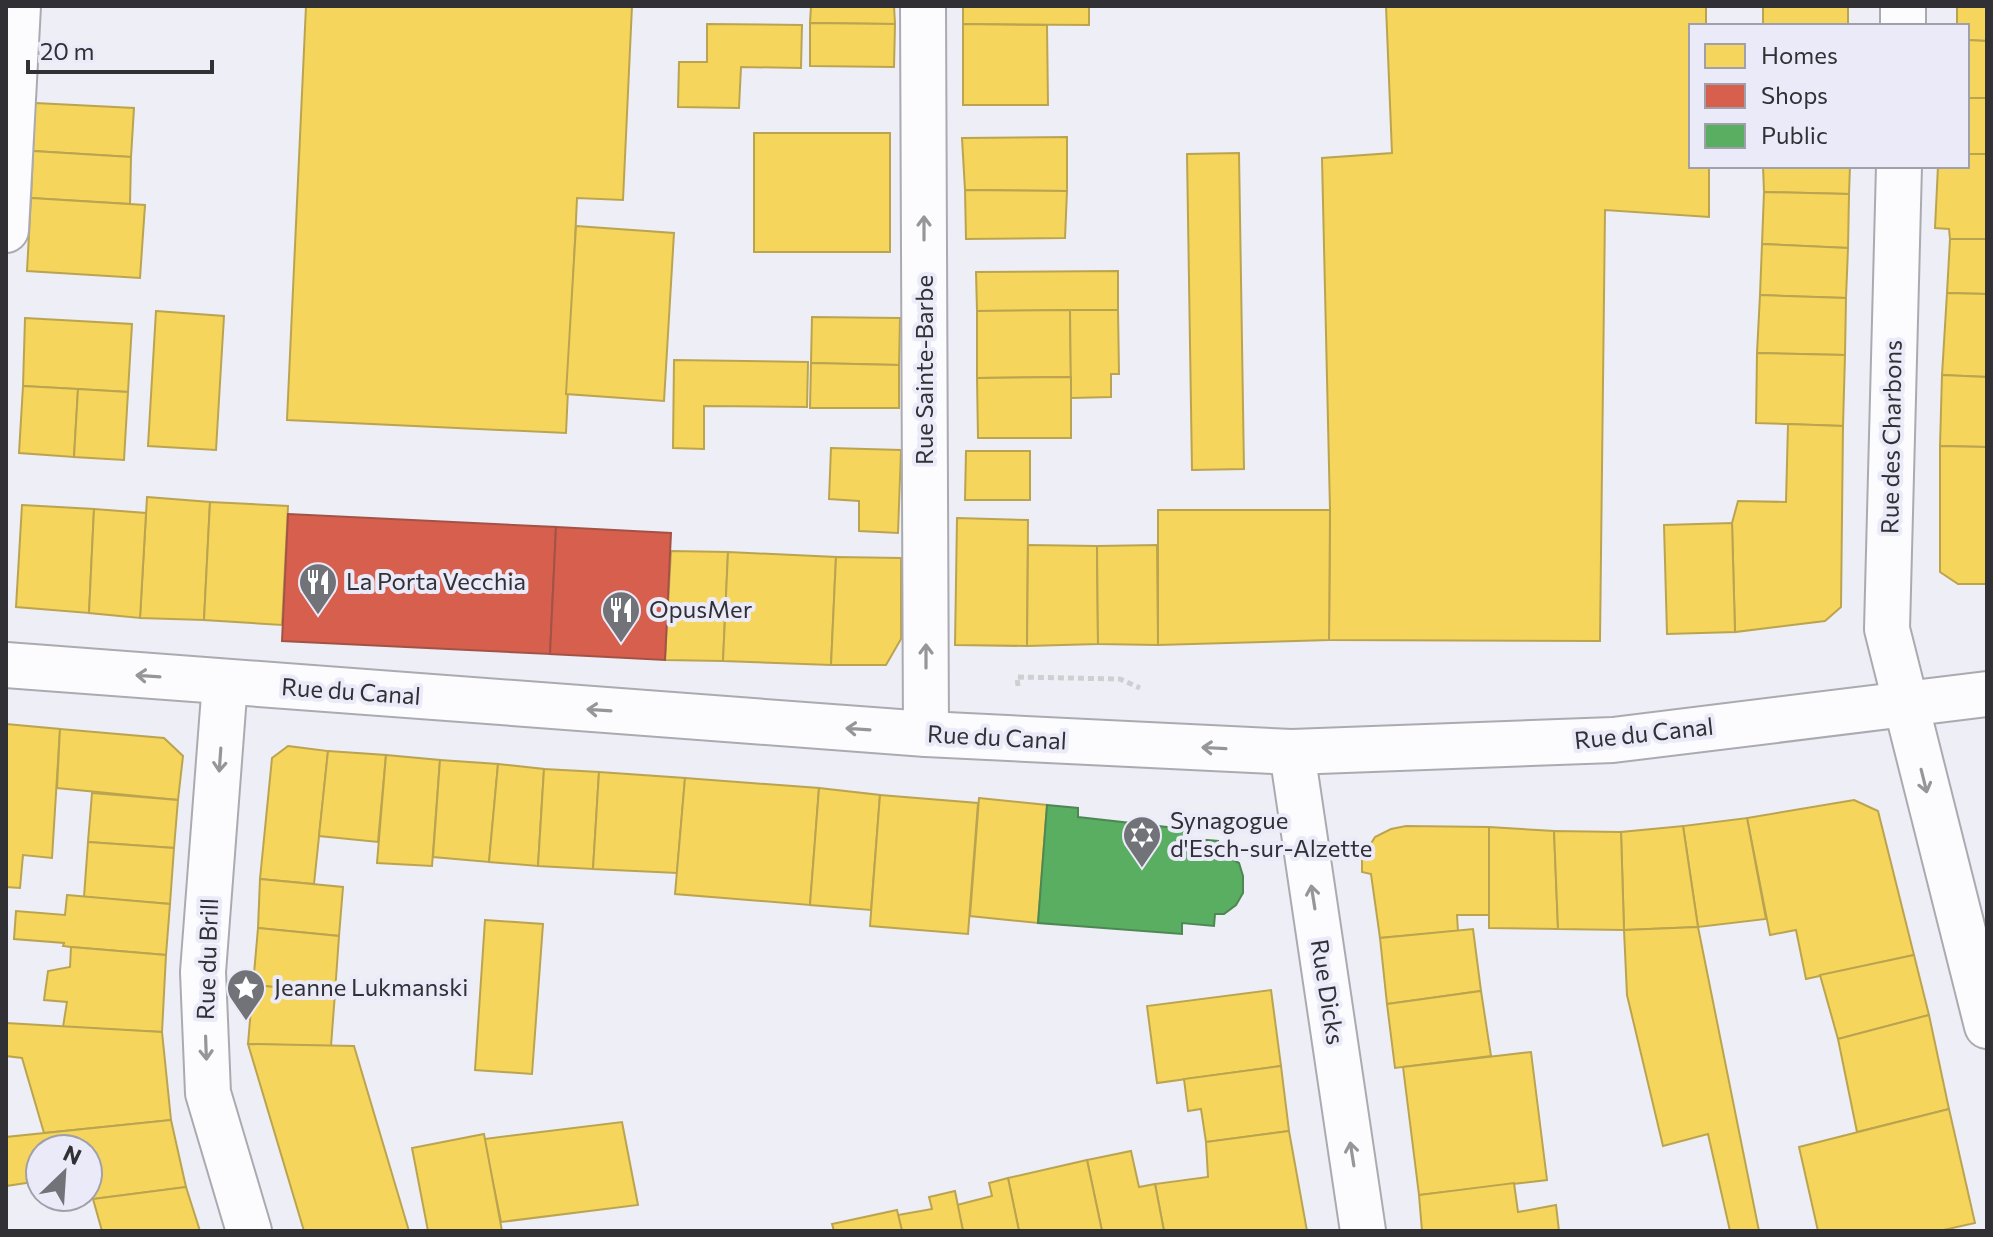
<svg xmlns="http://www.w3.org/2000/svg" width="1993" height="1237" font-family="Commissioner,sans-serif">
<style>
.homes{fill:#f6d55c;stroke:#bba450;stroke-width:2}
.shops{fill:#d6604d;stroke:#a45246;stroke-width:2}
.public{fill:#5aae61;stroke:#4d8854;stroke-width:2}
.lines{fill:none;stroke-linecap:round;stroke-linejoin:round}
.street-casing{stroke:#aaaab0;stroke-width:48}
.path{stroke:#cfcfd2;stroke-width:5;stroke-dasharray:6 4;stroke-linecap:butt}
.street{stroke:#fcfcfe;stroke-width:44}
.oneway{stroke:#96969a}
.labels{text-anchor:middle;stroke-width:8;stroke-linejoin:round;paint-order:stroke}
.street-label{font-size:24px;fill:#303035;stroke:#ebeaf9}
.poi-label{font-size:24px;fill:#303035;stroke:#ebeaf9;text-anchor:start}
</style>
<rect width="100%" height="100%" fill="#eeeef6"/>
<g class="homes">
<path d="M306,6H632L623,200L577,198L566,433L287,420Z"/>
<path d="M811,6H894L895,24L810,23Z"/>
<path d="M963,6H1089V25L963,24Z"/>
<path d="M1386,6H1706V26H1691V166H1709V217L1605,210L1600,641L1329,640L1330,510L1322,158L1392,153Z"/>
<rect x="1763" y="6" width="85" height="20"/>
<path d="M1957,6H1987V41L1967,40V26H1957Z"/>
<path d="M810,23L895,24L894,67L810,66Z"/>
<path d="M707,24L802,25L801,68L741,67L739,108L678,107L679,62H707Z"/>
<path d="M963,24L1047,25L1048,105H963Z"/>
<path d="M1967,40L1987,41V98H1967Z"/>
<rect x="1967" y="98" width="20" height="56"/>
<path d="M35,103L134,108L131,157L33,151Z"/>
<rect x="754" y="133" width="136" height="119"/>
<path d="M1067,137V191L965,190L962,138Z"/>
<path d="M33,151L131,157L130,204L31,198Z"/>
<path d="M1239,153L1244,469L1192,470L1187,154Z"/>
<path d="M1967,154H1987V239H1950L1949,229L1935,228L1938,166H1967Z"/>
<path d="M1763,166H1850L1849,194L1764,192Z"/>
<path d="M965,190L1067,191L1065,238L966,239Z"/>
<path d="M1764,192L1849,194L1848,248L1762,244Z"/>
<path d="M31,198L145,205L140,278L27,271Z"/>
<path d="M576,226L674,233L664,401L566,394Z"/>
<path d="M1950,239H1987V294L1947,293Z"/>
<path d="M1762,244L1848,248L1846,298L1760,295Z"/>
<path d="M1118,271V310L977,311L976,272Z"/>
<path d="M1947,293L1987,294V377L1942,375Z"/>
<path d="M1760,295L1846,298L1845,355L1757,353Z"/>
<path d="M1070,310L1071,377L977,378V311Z"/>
<path d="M1070,310H1118L1119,374H1111V397L1071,398Z"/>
<path d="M156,311L224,316L216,450L148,446Z"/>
<path d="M812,317L900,318L899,365L811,363Z"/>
<path d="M25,318L132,324L128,392L23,386Z"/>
<path d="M1757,353L1845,355L1843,426L1756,423Z"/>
<path d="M674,360L808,362L807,407L704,406V449L673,448Z"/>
<path d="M811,363L899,365V408H810Z"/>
<path d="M1942,375L1987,377V447L1940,446Z"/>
<path d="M1071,377V438H978L977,378Z"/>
<path d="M23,386L78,389L74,457L19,453Z"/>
<path d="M78,389L128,392L124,460L74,457Z"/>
<path d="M1788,424L1843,426L1841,607L1825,621L1735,632L1732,523L1738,501L1786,502Z"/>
<path d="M1940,446L1987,447V584H1958L1940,572Z"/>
<path d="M831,448L901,450L898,533L859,531V501L829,499Z"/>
<path d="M966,451H1030V500H965Z"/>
<path d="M147,497L210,502L204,620L140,618Z"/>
<path d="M210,502L288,506L282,625L204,620Z"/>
<path d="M22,505L94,509L89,613L16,607Z"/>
<path d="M94,509L146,513L140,618L89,613Z"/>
<path d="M1158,510H1330L1329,640L1158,645Z"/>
<path d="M957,518L1028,520L1027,646L955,645Z"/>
<path d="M1732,523L1735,632L1667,634L1664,525Z"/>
<path d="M1028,545L1097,546L1098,644L1027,646Z"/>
<path d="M1157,545L1158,645L1098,644L1097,546Z"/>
<path d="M671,551L728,552L723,661L665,660Z"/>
<path d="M728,552L836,557L831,665L723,661Z"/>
<path d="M836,557L901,558V639L886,665H831Z"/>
<path d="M6,724L60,729L52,858L23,855L20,888L6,887Z"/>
<path d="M60,729L164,738L183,756L178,800L57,788Z"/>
<path d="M288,746L328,751L314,884L260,879L272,758Z"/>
<path d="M328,751L386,755L378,842L319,836Z"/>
<path d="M386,755L440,760L432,866L377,863Z"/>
<path d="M440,760L498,764L489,862L433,857Z"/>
<path d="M498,764L544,769L538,866L489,862Z"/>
<path d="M544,769L599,772L593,869L538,866Z"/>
<path d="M599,772L685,778L677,873L593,869Z"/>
<path d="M685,778L819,788L810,905L675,894Z"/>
<path d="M819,788L880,795L871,910L810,905Z"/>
<path d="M92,793L178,800L174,848L88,842Z"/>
<path d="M880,795L978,803L968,934L870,926Z"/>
<path d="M979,798L1047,805L1038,923L970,916Z"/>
<path d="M1854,800L1878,811L1914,955L1806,979L1796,930L1770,935L1747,818Z"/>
<path d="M1747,818L1766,919L1698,927L1683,826Z"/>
<path d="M1406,826L1489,827V915H1457L1458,931L1380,938L1371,874L1362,872V858L1375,837L1391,829Z"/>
<path d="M1683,826L1698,927L1624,930L1621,832Z"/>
<path d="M1489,827L1554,831L1558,929L1489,928Z"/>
<path d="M1554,831L1621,832L1624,930L1558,929Z"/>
<path d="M88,842L174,848L170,904L84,897Z"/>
<path d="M260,879L343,887L339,936L258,928Z"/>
<path d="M67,895L170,904L166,955L71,947L63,946L64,943L14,939L16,911L65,915Z"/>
<path d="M485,920L543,924L532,1074L475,1070Z"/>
<path d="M1698,927L1759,1231H1730L1708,1134L1663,1146L1627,995L1624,930Z"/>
<path d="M258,928L339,936L335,993L253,985Z"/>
<path d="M1473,929L1481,991L1387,1004L1380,938Z"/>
<path d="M71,947L166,955L162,1032L63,1027L67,1002L44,1000L48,971L70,967Z"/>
<path d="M1914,955L1929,1015L1838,1039L1820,975Z"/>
<path d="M253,985L335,993L331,1046L248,1044Z"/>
<path d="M1271,990L1281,1066L1157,1083L1147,1006Z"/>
<path d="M1481,991L1491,1056L1395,1068L1387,1004Z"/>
<path d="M1929,1015L1949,1109L1857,1132L1838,1039Z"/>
<path d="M6,1023L162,1032L171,1120L44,1133L22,1058L6,1056Z"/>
<path d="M248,1044L354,1046L409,1231H304Z"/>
<path d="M1531,1052L1547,1180L1419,1195L1403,1067Z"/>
<path d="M1281,1066L1289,1131L1206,1142L1201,1109L1188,1111L1184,1079Z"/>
<path d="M1949,1109L1975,1223L1939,1231H1818L1799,1147Z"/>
<path d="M171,1120L186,1187L93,1199L88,1182V1149H40V1181L6,1186V1137Z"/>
<path d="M622,1122L638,1205L501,1222L484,1139Z"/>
<path d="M1289,1131L1307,1231H1164L1155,1184L1208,1177L1206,1142Z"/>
<path d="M484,1134L502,1231H428L412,1148Z"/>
<path d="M1131,1151L1139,1187L1155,1184L1164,1231H1102L1087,1160Z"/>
<path d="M1087,1160L1102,1231H1019L1008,1178Z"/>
<path d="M1008,1178L1019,1231H963L957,1205L992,1196L989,1183Z"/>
<path d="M1514,1183L1518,1212L1556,1205L1559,1231H1422L1419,1195Z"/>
<path d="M186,1187L200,1231H102L93,1199Z"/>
<path d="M955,1191L963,1231H902L898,1215L932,1209L929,1197Z"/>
<path d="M897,1210L902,1231H834L832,1224Z"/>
</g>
<g class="shops">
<path d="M288,514L556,527L550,654L282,641Z"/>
<path d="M556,527L671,533L665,660L550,654Z"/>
</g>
<path class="public" d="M1047,805L1078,808V817L1184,829L1183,838L1218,841L1217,851L1239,863L1243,876V893L1236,905L1224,914H1215L1214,926L1182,923V934L1038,923Z"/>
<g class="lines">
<defs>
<g id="street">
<path d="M923,6L926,734"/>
<path d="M1903,26V6"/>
<path d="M1899,166L1887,629L1987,1026"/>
<path d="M6,230L18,6"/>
<path d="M6,665L926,734L1292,752L1613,740L1987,694"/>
<path d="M225,682L203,972L208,1093L249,1231"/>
<path d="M1292,752L1363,1231"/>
</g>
</defs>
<use href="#street" class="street-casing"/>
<path class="path" d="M1018,686L1017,677L1120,679L1140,688"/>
<use href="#street" class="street"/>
</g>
<defs><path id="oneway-shaft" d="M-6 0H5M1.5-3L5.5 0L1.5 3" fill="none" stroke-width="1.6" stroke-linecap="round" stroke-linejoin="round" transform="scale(2)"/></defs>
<g class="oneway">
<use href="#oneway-shaft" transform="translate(924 228) rotate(-90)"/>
<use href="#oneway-shaft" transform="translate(926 656) rotate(-90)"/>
<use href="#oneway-shaft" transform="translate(148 676) rotate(-176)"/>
<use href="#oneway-shaft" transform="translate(599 710) rotate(-176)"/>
<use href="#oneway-shaft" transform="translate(858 729) rotate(-176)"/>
<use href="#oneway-shaft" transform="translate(1214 748) rotate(-177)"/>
<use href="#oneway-shaft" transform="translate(220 760) rotate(94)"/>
<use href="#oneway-shaft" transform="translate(1924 781) rotate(76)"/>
<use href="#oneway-shaft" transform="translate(1313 897) rotate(-99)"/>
<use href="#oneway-shaft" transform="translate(206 1048) rotate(88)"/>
<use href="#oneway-shaft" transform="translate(1352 1154) rotate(-99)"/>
</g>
<defs>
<symbol id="restaurant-pin" viewBox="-11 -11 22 30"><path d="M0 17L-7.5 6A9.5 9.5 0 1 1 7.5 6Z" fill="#727279" stroke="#ebeaf9"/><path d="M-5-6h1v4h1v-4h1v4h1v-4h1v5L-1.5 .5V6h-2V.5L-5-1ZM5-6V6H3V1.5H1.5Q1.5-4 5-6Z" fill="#fff"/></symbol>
<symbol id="synagogue-pin" viewBox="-11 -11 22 30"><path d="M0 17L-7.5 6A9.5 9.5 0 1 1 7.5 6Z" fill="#727279" stroke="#ebeaf9"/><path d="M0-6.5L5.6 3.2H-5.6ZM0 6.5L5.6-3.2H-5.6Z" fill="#fff"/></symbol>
<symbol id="sight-pin" viewBox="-11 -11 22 30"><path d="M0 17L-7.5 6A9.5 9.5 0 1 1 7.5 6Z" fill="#727279" stroke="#ebeaf9"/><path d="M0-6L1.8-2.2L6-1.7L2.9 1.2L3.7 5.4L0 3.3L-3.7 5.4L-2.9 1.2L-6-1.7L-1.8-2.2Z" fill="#fff"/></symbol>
</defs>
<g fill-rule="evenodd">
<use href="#restaurant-pin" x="296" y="560" width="44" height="60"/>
<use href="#restaurant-pin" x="599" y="588" width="44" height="60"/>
<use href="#synagogue-pin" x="1120" y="813" width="44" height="60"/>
<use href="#sight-pin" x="224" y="966" width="44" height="60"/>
</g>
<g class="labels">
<g class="street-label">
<text transform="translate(925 370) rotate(-90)" y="8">Rue Sainte-Barbe</text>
<text transform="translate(1892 437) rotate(-89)" y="8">Rue des Charbons</text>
<text transform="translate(351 692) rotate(4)" y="8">Rue du Canal</text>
<text transform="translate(1644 734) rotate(-6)" y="8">Rue du Canal</text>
<text transform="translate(997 738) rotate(3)" y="8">Rue du Canal</text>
<text transform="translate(208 959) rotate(-88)" y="8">Rue du Brill</text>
<text transform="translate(1327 992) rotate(81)" y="8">Rue Dicks</text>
</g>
<g class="poi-label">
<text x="346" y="590">La Porta Vecchia</text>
<text x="649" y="618">OpusMer</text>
<text x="1170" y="829">Synagogue<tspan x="1170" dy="28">d'Esch-sur-Alzette</tspan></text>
<text x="274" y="996">Jeanne Lukmanski</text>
</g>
</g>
<rect width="1993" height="1237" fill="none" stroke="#303035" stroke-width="16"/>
<rect x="1689" y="24" width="280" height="144" fill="#ebeaf9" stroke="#a0a0ab" stroke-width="2"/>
<rect x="1705" y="44" width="40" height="24" fill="#f6d55c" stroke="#a0a0ab" stroke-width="2"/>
<text x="1761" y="64" font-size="24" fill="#303035">Homes</text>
<rect x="1705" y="84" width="40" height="24" fill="#d6604d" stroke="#a0a0ab" stroke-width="2"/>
<text x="1761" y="104" font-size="24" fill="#303035">Shops</text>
<rect x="1705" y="124" width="40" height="24" fill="#5aae61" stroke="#a0a0ab" stroke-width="2"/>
<text x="1761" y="144" font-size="24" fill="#303035">Public</text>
<g transform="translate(64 1173) rotate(25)"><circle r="38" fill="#ebeaf9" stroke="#a0a0ab" stroke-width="2"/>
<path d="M0-6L14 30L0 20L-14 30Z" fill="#727279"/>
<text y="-12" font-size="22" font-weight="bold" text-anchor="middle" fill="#303035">N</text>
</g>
<path d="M28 60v12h184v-12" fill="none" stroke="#303035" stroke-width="4"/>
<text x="40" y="60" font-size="24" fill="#303035" stroke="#ebeaf9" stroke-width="6" paint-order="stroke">20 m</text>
</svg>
